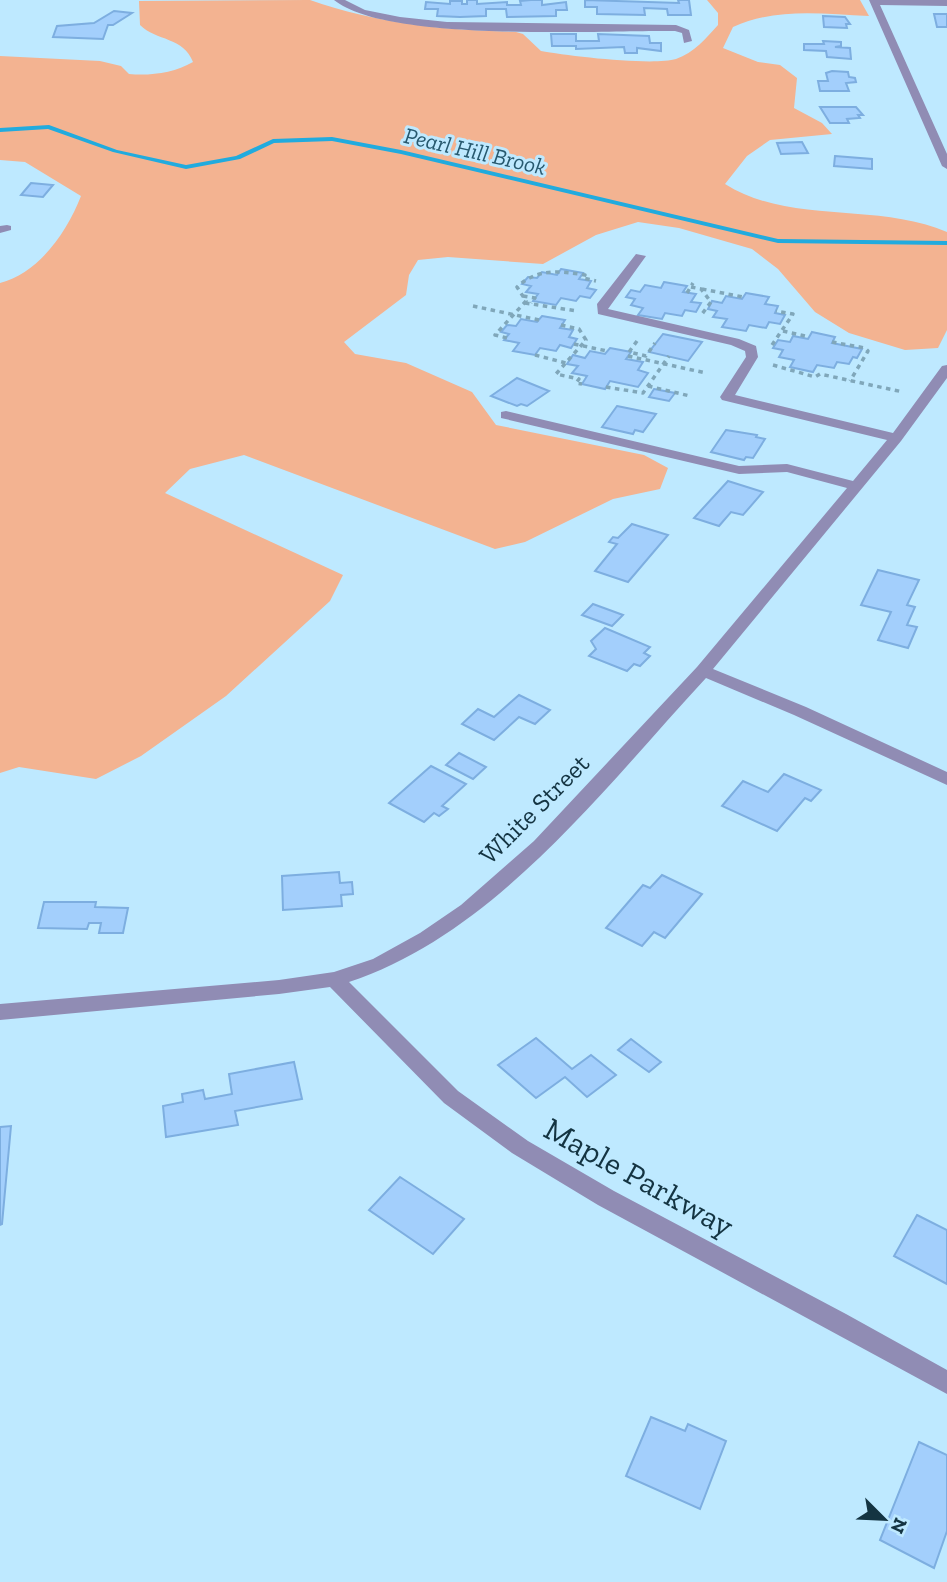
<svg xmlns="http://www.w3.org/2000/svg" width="947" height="1582" font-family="'Zilla Slab',serif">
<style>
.green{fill:#f3b391}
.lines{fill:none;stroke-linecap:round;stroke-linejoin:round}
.stream{fill:#21abde;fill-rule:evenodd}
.building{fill:#a3cffc;stroke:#7daee0;stroke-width:2}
.path{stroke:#80a7ba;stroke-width:3.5;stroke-dasharray:4.5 4.5;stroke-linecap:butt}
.minor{fill:#908cb4;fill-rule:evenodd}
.labels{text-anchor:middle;stroke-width:6;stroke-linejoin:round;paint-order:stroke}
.far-water-label{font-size:23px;font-style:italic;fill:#27596f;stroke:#bee9ff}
.street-label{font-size:26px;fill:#143442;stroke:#bee9ff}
.near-street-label{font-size:32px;fill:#143442;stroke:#bee9ff}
</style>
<rect width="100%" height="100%" fill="#bee9ff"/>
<path class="green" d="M310,0C379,24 444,30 516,32L523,34L541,51C568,56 653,66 676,59C694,53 706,38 718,25V13L707,0H860L869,16C823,14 777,7 733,27L723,48L758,62L780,65L797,78L794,108L822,123L832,134L770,140L747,156L725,184C790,225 877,202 947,232V330L938,348L905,350L849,333L815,312L778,269L752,249L679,228L638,222L596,235L543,264L448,257L418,260L409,275L406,295L344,342L355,354L406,363L472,392L496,425L644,455L668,468L660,489L613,499L525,542L495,549L244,455L190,469L165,493L343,575L330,601L226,696L141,756L96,779L19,767L0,773V283C39,273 67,232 81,196L25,162L0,160V56L100,61L121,66L129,74C150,76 174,73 193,62C184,37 156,41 140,25L139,1Z"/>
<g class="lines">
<path class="stream" d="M49,125L117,150L186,165L236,156L273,139L332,137L401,150L778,239L947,241V245L778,243L401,154L332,141L274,143L240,159L186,169L113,152L48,129L0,132V128Z"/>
</g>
<g class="building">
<path d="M467,0H477V4L507,2V5H521L520,1L531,0H542V5L566,2L567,10H556V16L507,17L506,9H486V16L460,17L437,16L438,9H425L426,2L450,4V1H462V4H467Z"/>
<path d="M585,0L679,3L678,0H689L691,15H668L667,9L644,8L645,15L597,14V7H585Z"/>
<path d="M114,11L132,13L113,25H108L103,39L53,37L57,26L94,23Z"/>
<path d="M934,14H947V27H937Z"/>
<path d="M823,16L845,17L850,24H846L847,28L824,27Z"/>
<path d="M551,34H576V41H599L598,34L649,36L650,43H661V51L637,48V53H625L624,47L576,49V46H552Z"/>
<path d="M823,41L841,42V46L835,47L850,48L851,59L827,57L826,51L804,50V44H824Z"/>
<path d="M832,71L848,72L849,77L855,78L856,82L846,83L849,91H820L818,81H828L826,73Z"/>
<path d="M820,107H856L863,115H858L860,118L847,119L849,123H830Z"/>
<path d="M802,142L808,153L781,154L777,143Z"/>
<path d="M835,156L872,159V169L834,166Z"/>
<path d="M31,183L53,185L43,197L21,195Z"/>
<path d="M561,269L583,273L579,279L591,281L587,288L596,290L590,298L580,296L576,301L561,298L556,305L533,301L538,294L526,292L531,286L522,284L528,277L537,278L542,272L557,275Z"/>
<path d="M664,282L687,286L683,292L696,294L691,302L701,303L696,312L685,310L682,316L665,313L662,319L638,315L643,308L631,305L635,299L626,297L631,290L640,292L645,285L661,288Z"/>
<path d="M746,293L769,297L765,304L778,306L775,313L785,315L780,324L769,322L766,328L749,325L746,331L722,327L727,319L713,317L717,311L708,309L712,301L722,303L726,296L742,299Z"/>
<path d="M542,316L565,320L560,328L573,330L569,337L577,339L571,348L560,345L556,351L540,348L535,355L513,351L519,343L504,340L509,334L501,332L507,325L516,326L521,319L537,322Z"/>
<path d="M812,332L835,337L832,343L862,349L857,358L853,357L849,364L837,362L834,368L817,365L813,372L790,367L794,360L779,357L783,350L773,348L778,340L790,342L793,336L808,339Z"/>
<path d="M663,334L702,342L688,361L649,352Z"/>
<path d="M610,348L631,352L626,359L643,362L638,370L648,373L638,387L610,381L605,389L582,384L587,376L572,373L578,366L567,364L573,355L585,358L590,351L605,354Z"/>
<path d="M517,378L549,391L527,406L521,404L517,406L491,396Z"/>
<path d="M654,389L675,393L669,401L649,397Z"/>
<path d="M617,406L656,414L643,432L635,430L633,434L602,427Z"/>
<path d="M726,430L757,435L756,437L765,439L753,458L746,457L744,460L711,452Z"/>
<path d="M728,481L763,492L743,515L731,512L719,526L694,518Z"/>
<path d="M632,524L668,535L628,582L595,571L617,544L609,542L613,537L618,538Z"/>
<path d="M878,570L919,580L907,605L915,607L907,625L917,627L908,648L878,640L891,612L861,605Z"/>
<path d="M593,604L623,615L612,626L582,615Z"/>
<path d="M605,628L650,647L644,653L650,656L640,666L634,664L627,671L589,656L596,649L591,641Z"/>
<path d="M519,695L550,710L535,724L519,717L494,740L462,724L478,709L494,717Z"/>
<path d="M459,753L486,767L473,779L446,765Z"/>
<path d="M431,766L466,784L442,806L448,809L439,816L434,813L424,822L389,803Z"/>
<path d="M784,774L821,790L811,801L805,798L777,831L722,806L743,781L768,792Z"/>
<path d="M339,872L340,883L352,882L353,894L341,895L342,906L283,910L282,876Z"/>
<path d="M662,875L702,894L665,938L654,932L642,946L606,928L643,885L650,888Z"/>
<path d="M44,902H96L95,907L128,908L123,933H99L101,923H89L87,929L38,928Z"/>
<path d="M536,1038L572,1069L591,1055L616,1075L587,1097L565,1077L536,1098L498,1065Z"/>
<path d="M631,1039L661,1062L649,1072L618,1050Z"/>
<path d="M294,1062L302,1099L235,1111L238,1125L166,1137L163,1106L183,1102L182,1094L203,1090L205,1099L232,1094L229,1074Z"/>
<path d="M11,1126L2,1224L0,1225V1127Z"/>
<path d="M400,1177L464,1219L433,1254L369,1210Z"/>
<path d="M917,1215L947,1230V1284L894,1256Z"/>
<path d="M651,1417L685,1431L688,1424L726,1441L700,1509L626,1476Z"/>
<path d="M919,1442L947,1455V1531L934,1568L880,1540Z"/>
</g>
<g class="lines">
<g class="path">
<path d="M691,287L701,289L711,302L702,314"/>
<path d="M702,289L743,297"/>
<path d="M687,293L693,283"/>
<path d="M523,296L535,298L531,303"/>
<path d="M525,303L577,311"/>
<path d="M473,306L539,320"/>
<path d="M561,325L579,329L586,340L556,374L579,379L576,383L582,384"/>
<path d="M783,331L809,337"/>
<path d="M507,338L495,335L526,301L517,287C537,268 560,271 585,275L583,278L596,281"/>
<path d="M637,341L629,352L646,356L655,343"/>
<path d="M832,342L865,348L868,351L850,381"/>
<path d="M574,344L607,351"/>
<path d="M772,345L793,314L776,311"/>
<path d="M535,355L566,363"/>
<path d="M628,356L706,373"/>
<path d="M773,365L815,377L820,374L903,392"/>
<path d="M648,386L690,396"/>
<path d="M606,387L643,393L669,356"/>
</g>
<g class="minor">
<path d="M334,0H345L365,10L400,17L447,22L676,25L689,30L692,41L684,43L682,33L675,31C601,30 387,43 334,0Z"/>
<path d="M869,0H947V6L880,5L947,154V169L942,166Z"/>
<path d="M7,225L11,226V230L0,233V226Z"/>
<path d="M636,254L646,256L608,309L739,339L756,346L758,357L735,395L893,433L942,366L947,365V378L901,441L713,669L806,707L947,772V785L794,715L706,678C604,788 495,934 349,982L458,1091L528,1141L614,1191L846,1314L947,1370V1394L598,1205L512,1153L444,1103L330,987L279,994L0,1020V1004L279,980L334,972L373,959L420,933L461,905L534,841L697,667L847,488L787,472L739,474L501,418V412L506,411L739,466L787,464L853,481L887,440L722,400L720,397L746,357L745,351L731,345L598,314L597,304Z"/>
</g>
</g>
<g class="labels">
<g class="far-water-label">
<text transform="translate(475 151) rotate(13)" y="8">Pearl Hill Brook</text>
</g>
<g class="street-label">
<text transform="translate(534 809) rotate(-45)" y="9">White Street</text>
</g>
<g class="near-street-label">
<text transform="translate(639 1177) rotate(29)" y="11">Maple Parkway</text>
</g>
</g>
<g transform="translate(884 1519) rotate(114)" stroke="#bee9ff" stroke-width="5" paint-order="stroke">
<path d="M0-5L12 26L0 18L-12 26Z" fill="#143442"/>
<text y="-10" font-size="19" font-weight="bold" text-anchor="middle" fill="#143442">N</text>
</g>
</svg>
